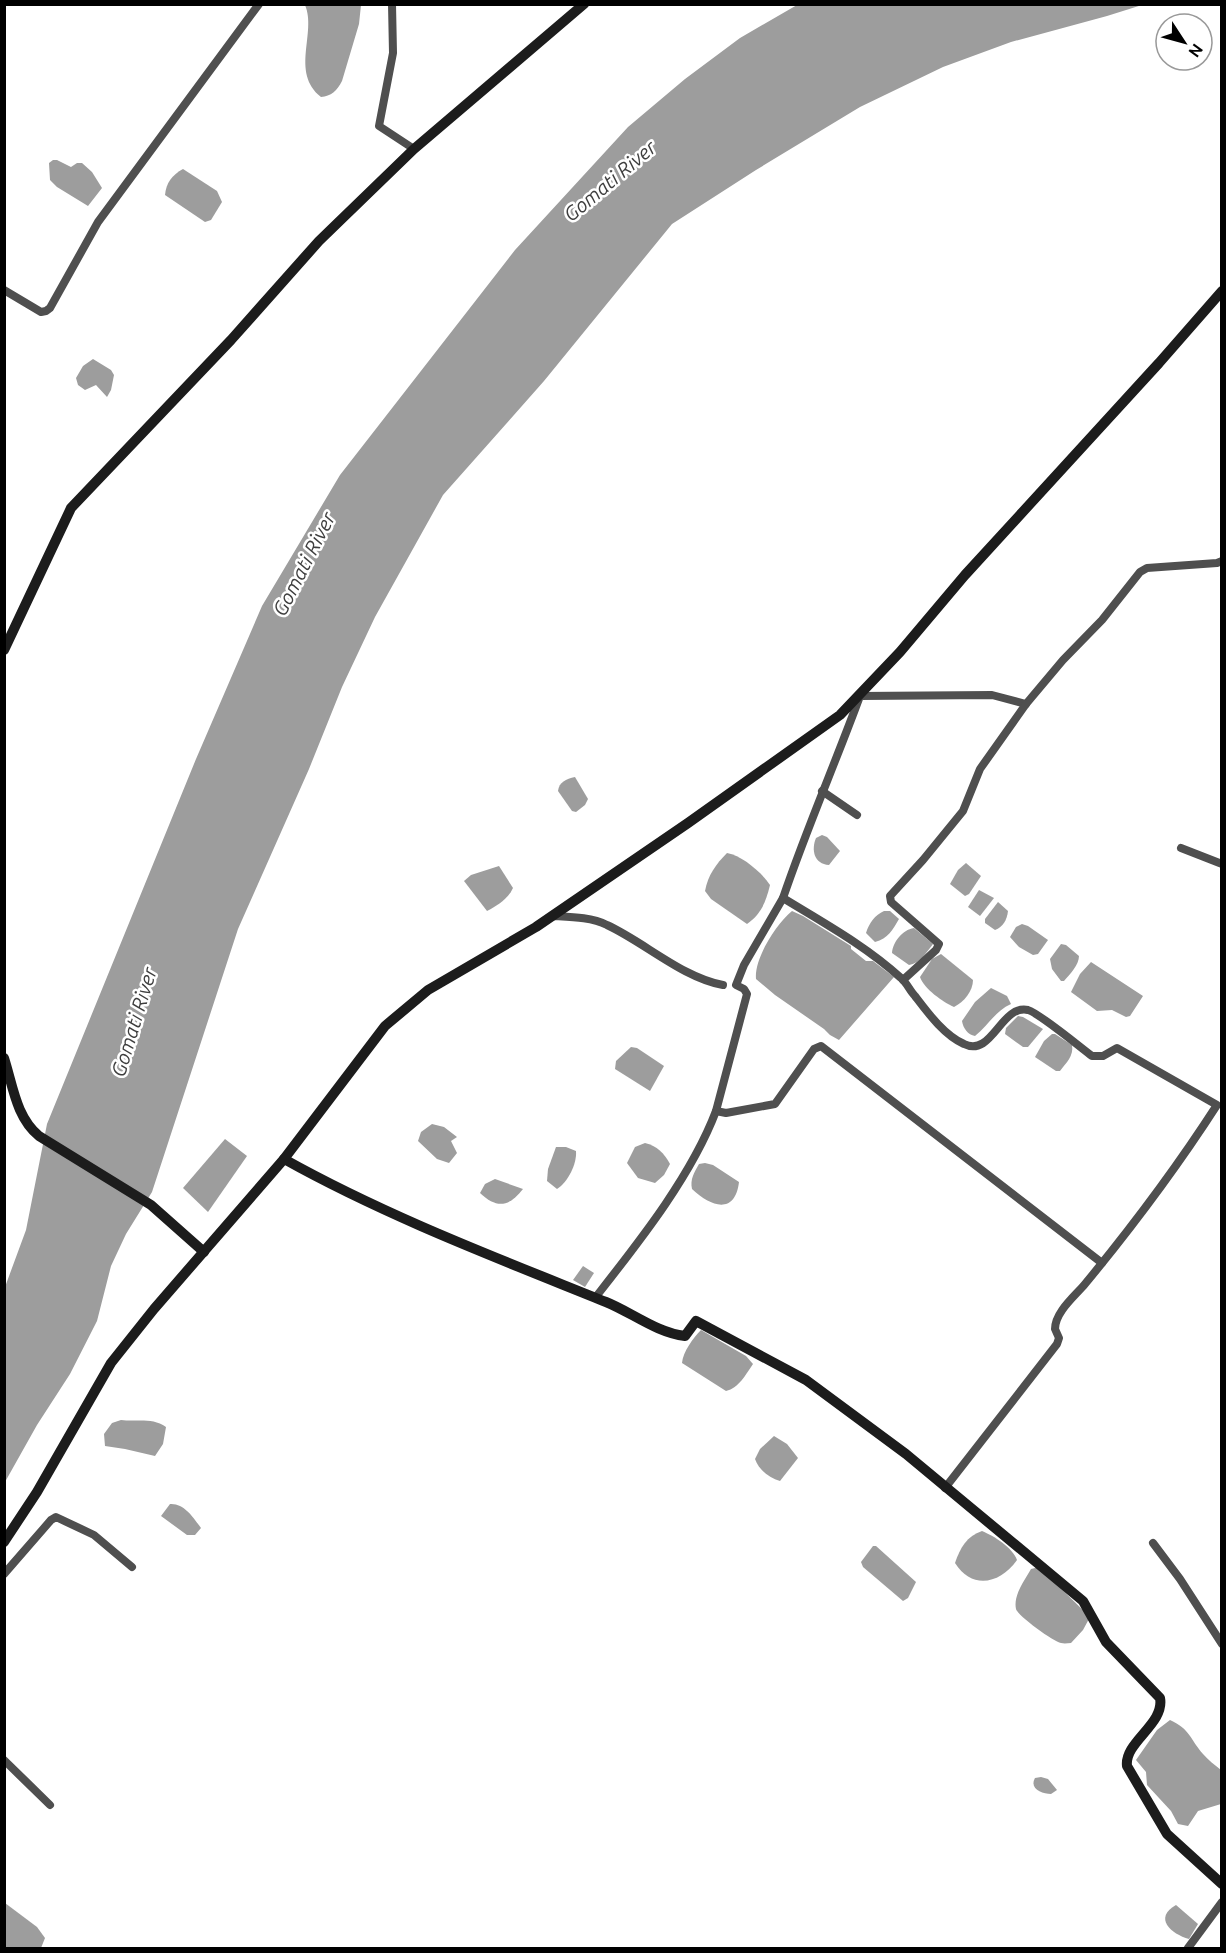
<svg xmlns="http://www.w3.org/2000/svg" width="1226" height="1953" font-family="Ubuntu,sans-serif">
<style>
.water{fill:#9d9d9d}
.lines{fill:none;stroke-linecap:round;stroke-linejoin:round}
.street{stroke:#4f4f4f;stroke-width:8}
.secondary{stroke:#1c1c1c;stroke-width:10}
.labels{text-anchor:middle;stroke-width:5;stroke-linejoin:round;paint-order:stroke}
.water-label{font-size:20px;font-style:italic;fill:#3e3e3e;stroke:#fff}
</style>
<rect width="100%" height="100%" fill="#fff"/>
<g class="water">
<path d="M305,5H361L359,24L342,81C337,91 331,96 321,97C290,72 317,33 305,5Z"/>
<path d="M797,5H1142L1107,16L1011,42L943,67L860,107L756,170L672,224L544,381L443,495L375,617L342,687L309,769L238,929L152,1192L126,1234L111,1266L97,1321L70,1374L37,1425L5,1482V1287L26,1230L47,1124L196,759L262,606L340,475L515,250L628,127L685,79L740,38Z"/>
<path d="M53,160H57L71,167L77,163H82L92,172L102,188L88,206L57,187L50,180L49,163Z"/>
<path d="M183,169L217,191L222,202L211,220L205,222L165,195C166,183 172,175 183,169Z"/>
<path d="M93,359L111,370L114,375L111,390L107,397L96,385L85,390L78,385L76,378L83,366Z"/>
<path d="M575,777L588,799L585,805L576,812L572,811L558,791C559,782 566,779 575,777Z"/>
<path d="M822,835L827,837L840,851L829,865C814,864 811,850 816,838Z"/>
<path d="M727,853C743,856 762,873 770,885C766,902 761,914 747,924L711,899L705,891C708,875 716,864 727,853Z"/>
<path d="M966,863L981,876L969,894L965,896L950,884L958,870Z"/>
<path d="M499,866L513,888C508,899 498,905 487,911L464,881L471,875Z"/>
<path d="M979,890L994,898L980,916L968,907Z"/>
<path d="M998,902L1008,911C1007,920 1003,927 995,930L985,923V919Z"/>
<path d="M792,911L803,916L851,946V949L866,961H873L894,977L839,1040L830,1035L824,1029L775,995L756,979C754,959 776,924 792,911Z"/>
<path d="M884,911H890L899,919C893,929 888,939 875,942L866,933C869,923 875,915 884,911Z"/>
<path d="M1022,924L1028,926L1048,940L1038,954L1033,955L1019,947L1010,937L1016,927Z"/>
<path d="M914,928L933,944C926,953 920,963 909,965L892,953C893,942 902,930 914,928Z"/>
<path d="M1061,944L1066,945L1079,956C1079,965 1070,974 1064,981H1061L1052,969L1050,959Z"/>
<path d="M941,954L973,980C973,991 964,1002 954,1007C943,1002 924,989 920,977L932,959Z"/>
<path d="M1091,962L1143,996L1130,1016L1126,1017L1112,1010L1097,1011L1071,992L1080,974Z"/>
<path d="M991,988L1007,996L1011,1004C995,1011 988,1026 975,1036C968,1035 963,1028 962,1021L975,1002Z"/>
<path d="M1018,1016L1023,1017L1043,1029L1028,1047H1023L1005,1034L1006,1028Z"/>
<path d="M1052,1034H1055L1072,1045C1074,1056 1066,1063 1060,1071H1056L1035,1057L1044,1041Z"/>
<path d="M631,1047L637,1048L664,1066L650,1091L615,1069L616,1061Z"/>
<path d="M432,1124L444,1127L457,1137L451,1141L457,1153L449,1163L437,1159L418,1141L421,1132Z"/>
<path d="M225,1139L247,1156L208,1212L183,1188Z"/>
<path d="M645,1143C657,1146 664,1153 670,1164L664,1175L655,1183L638,1178L627,1163L635,1147Z"/>
<path d="M556,1147H566L576,1151C577,1164 568,1182 557,1189L547,1181L548,1169Z"/>
<path d="M705,1163L713,1165L739,1182C735,1215 711,1207 692,1189C690,1179 694,1173 699,1164Z"/>
<path d="M495,1179L523,1189C509,1207 497,1209 480,1193L485,1184Z"/>
<path d="M583,1266L594,1273L585,1287L573,1280Z"/>
<path d="M701,1330L746,1356L753,1364C746,1374 739,1388 726,1391L682,1363C683,1352 693,1338 701,1330Z"/>
<path d="M121,1420C137,1422 152,1417 166,1427L163,1444L155,1456L125,1449L105,1446L104,1434L112,1423Z"/>
<path d="M774,1436L787,1444L798,1458L780,1481C769,1478 759,1470 755,1459L760,1449Z"/>
<path d="M170,1504C184,1503 193,1517 201,1528L195,1535H187L161,1516Z"/>
<path d="M982,1531C994,1536 1012,1547 1017,1560C1000,1584 972,1590 955,1563C960,1548 967,1536 982,1531Z"/>
<path d="M873,1546H876L916,1582L908,1598L903,1601L863,1567L861,1562Z"/>
<path d="M1039,1567L1090,1617L1083,1630L1071,1643C1068,1643 1065,1644 1061,1643C1054,1642 1018,1616 1016,1609C1013,1595 1025,1580 1031,1569Z"/>
<path d="M1170,1720C1190,1729 1190,1739 1203,1754C1208,1760 1215,1765 1221,1770V1804L1198,1811L1188,1826L1178,1824L1171,1811L1147,1785L1146,1772L1136,1760L1157,1730Z"/>
<path d="M1041,1777L1048,1779L1057,1790L1051,1794C1042,1794 1029,1789 1035,1778Z"/>
<path d="M5,1903L37,1927L45,1938L41,1948H5Z"/>
<path d="M1176,1905L1198,1924L1189,1939C1171,1934 1153,1918 1176,1905Z"/>
</g>
<g class="lines">
<g class="street">
<path d="M392,4L393,53L379,126L414,149"/>
<path d="M4,290L41,312L46,311L50,308L98,222L259,4"/>
<path d="M822,791L857,815"/>
<path d="M1181,848L1222,864"/>
<path d="M783,898C806,830 835,764 860,696L992,695L1026,704"/>
<path d="M552,916C570,917 591,917 607,925C644,942 683,978 723,985"/>
<path d="M903,980L936,950L939,944L891,902L890,896L923,860L963,811L980,769L1026,704L1063,660L1102,620L1140,572L1147,568L1217,563L1222,561"/>
<path d="M716,1111L747,994L744,989L736,985L744,965L783,898C824,923 866,946 901,978C907,983 910,991 915,996C928,1013 944,1035 964,1044C992,1058 1001,1004 1028,1010C1039,1013 1080,1047 1092,1056H1103L1117,1048L1217,1105C1177,1167 1132,1227 1085,1284C1075,1296 1055,1312 1055,1329L1059,1338L1057,1344L945,1488"/>
<path d="M595,1298C638,1243 691,1177 716,1111L726,1113L775,1104L814,1049L821,1046L1102,1263"/>
<path d="M1153,1543L1180,1579L1222,1644"/>
<path d="M4,1574L51,1520L56,1517L94,1535L132,1567"/>
<path d="M4,1760L50,1805"/>
<path d="M1188,1948L1222,1902"/>
</g>
<g class="secondary">
<path d="M4,650L71,508L231,340L319,241L414,149L584,4"/>
<path d="M4,1058C13,1086 16,1117 39,1136L151,1205L204,1252"/>
<path d="M284,1159C386,1216 497,1258 606,1302C631,1312 657,1333 685,1336L696,1321L806,1380L906,1454L1083,1601L1106,1642L1160,1698C1165,1724 1124,1742 1127,1766L1167,1834L1222,1884"/>
<path d="M4,1542L37,1492L111,1363L154,1309L284,1159L385,1026L428,990L536,927L688,823L840,715L900,652L965,575L1159,363L1222,291"/>
</g>
</g>
<g class="labels">
<g class="water-label">
<text transform="translate(610 181) rotate(-40)" y="7">Gomati River</text>
<text transform="translate(304 564) rotate(-63)" y="7">Gomati River</text>
<text transform="translate(134 1022) rotate(-73)" y="7">Gomati River</text>
</g>
</g>
<rect width="1226" height="1953" fill="none" stroke="#000000" stroke-width="12"/>
<g transform="translate(1184 42) rotate(126)"><circle r="28" fill="#ffffff" stroke="#999999" stroke-width="1.5"/>
<path d="M0-4.5L10 22L0 15L-10 22Z" fill="#000000"/>
<text y="-9" font-size="16" font-weight="bold" text-anchor="middle" fill="#000000">N</text>
</g>
</svg>
